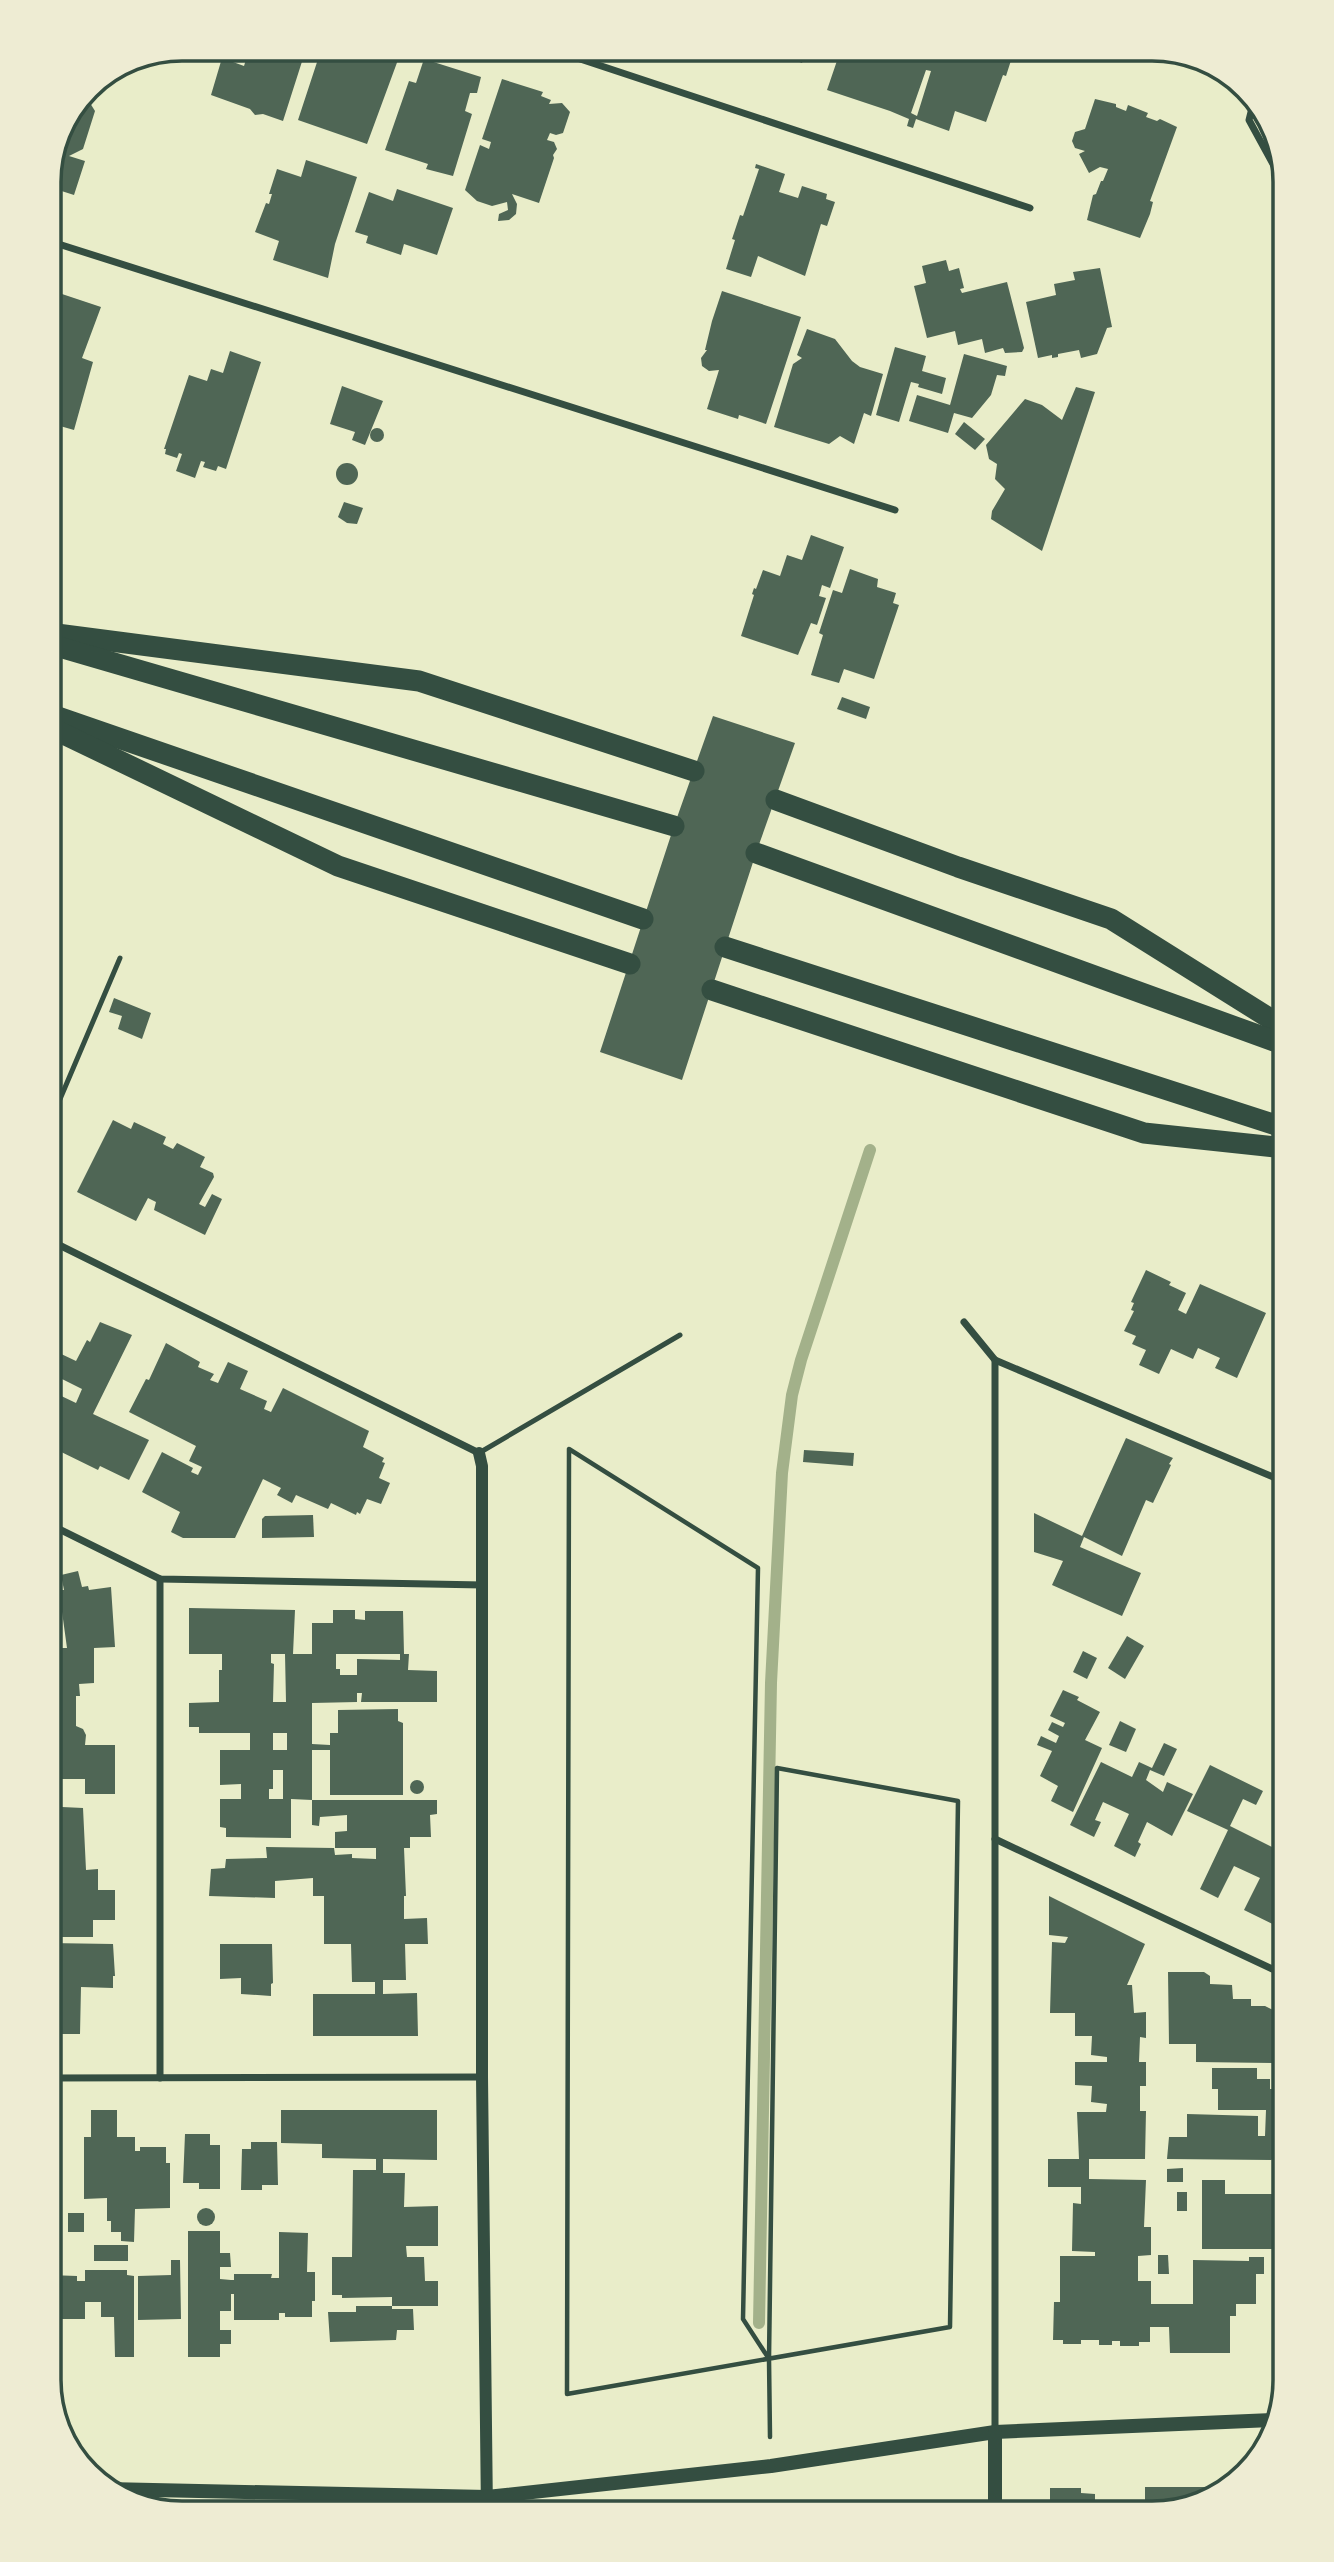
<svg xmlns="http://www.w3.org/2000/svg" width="1334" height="2562" font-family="Helvetica,sans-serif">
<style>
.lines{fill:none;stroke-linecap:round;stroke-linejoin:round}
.stream{stroke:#a3b18a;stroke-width:12}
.building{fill:#4f6655;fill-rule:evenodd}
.path{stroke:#344e41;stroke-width:4.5}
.service{stroke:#344e41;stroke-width:5}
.minor{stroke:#344e41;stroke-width:7}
.tertiary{stroke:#344e41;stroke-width:12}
.secondary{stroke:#344e41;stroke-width:14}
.motorway{stroke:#344e41;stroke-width:21}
.rim{fill:none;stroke:#344e41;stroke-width:3.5}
</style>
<rect width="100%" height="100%" fill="#e9edc9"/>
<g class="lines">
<path class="stream" d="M759,2323L771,1683L782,1473L792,1395L801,1360L870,1150"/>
</g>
<g class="building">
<path d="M247,49H306L283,121L263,114L255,115L250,109L211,95L222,58L244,66L248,53L246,52Z"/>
<path d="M324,49L335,50L337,54L341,49H402L367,144L298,120L321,50Z"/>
<path d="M767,49H807L802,63Z"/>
<path d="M841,49H919L917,55L930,59L933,49H1008L1014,51L1006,76L1003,75L986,122L955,111L949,131L916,119L913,128L907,126L909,119L890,111L827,90ZM926,70L931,71L917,116L911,113Z"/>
<path d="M424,59L481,77L477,93H470L465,111L472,114L453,176L426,169L428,164L385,150L409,81L416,83Z"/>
<path d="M502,79L543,92L541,96L551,100L549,104L562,103L570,112L563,133L556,135L550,133L547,140L554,142L557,149L553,155L554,158L539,203L512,194L517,204L516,214L509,220L498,221L499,214L508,210L507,202L492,206L477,201L465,190L480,145L489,149L491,142L482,139Z"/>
<path d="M85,95L95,111L83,149L69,156L85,161L74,195L49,187V174Z"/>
<path d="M1095,99L1116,104V107L1126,111L1128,105L1148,113L1146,117L1157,121L1160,119L1177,127L1150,201L1153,202L1150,214L1140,238L1087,220L1093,195L1096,194L1101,181H1103L1108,169L1100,167L1089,173L1079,154L1085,151L1075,148L1072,141L1075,132L1085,129Z"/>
<path d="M306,160L357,177L335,244L328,278L273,260L279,241L255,232L266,203L269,204L272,194H269L277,169L301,177Z"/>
<path d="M756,164L785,174L779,192L798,198L802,186L827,194L826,199L835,202L827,226L821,224L805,276L758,256L751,277L726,269L735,240L732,239L740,215L743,216L759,169L755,168Z"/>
<path d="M397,189L453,208L437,255L404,244L401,255L366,243L368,236L355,232L369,192L393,201Z"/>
<path d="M946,260L949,271L959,268L964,288L960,289L962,293L1007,282L1024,348L1022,352L1005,353L1003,348L985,353L982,339L958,345L955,331L927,338L914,286L926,283L922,266Z"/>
<path d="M1100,268L1112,327L1107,328L1097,354L1081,358L1079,350L1058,354V357L1052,358V355L1038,358L1026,302L1056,295L1054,284L1075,280L1073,272Z"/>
<path d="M722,291L801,317L766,424L739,415L738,419L707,409L719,370L709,371L702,366L701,358L707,350H705L712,321Z"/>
<path d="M56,292L101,307L82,358L93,362L74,430L60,426L62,420L56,417L50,432L49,311Z"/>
<path d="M807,329L835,339L852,361L860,367L883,374L871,416L864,413L854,444L840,436L829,444L774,427L793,364L802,358L797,355Z"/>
<path d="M895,347L926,356L922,371L946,378L942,394L918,387L919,384L911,382L899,422L876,415Z"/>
<path d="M230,351L261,362L226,469L218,466L216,471L203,467L205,462L201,461L195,478L176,471L182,454L179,453L177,458L165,454L166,449H164L189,375L207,381L211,369L223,373Z"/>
<path d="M964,354L1007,366L1005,376L997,375L991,395L972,418L954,413L948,433L909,421L917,395L950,405Z"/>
<path d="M342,386L383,401L365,445L352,440L355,432L330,424Z"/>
<path d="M1076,387L1095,392L1042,551L991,519L992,511L1005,489L995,479L997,464L989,459L986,445L1025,399L1042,405L1062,420Z"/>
<path d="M964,422L985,439L975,450L955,434Z"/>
<circle cx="377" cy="435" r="7"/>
<circle cx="347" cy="474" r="11"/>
<path d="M344,502L363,508L357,524L347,523L338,517Z"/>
<path d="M811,535L844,547L830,588L822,585L819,596L826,598L817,625L811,623L798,655L741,636L754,595L752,594L754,588L756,589L763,570L780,576L787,555L802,560Z"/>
<path d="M850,569L878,579L877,587L896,593L893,603L899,605L874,679L844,669L839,683L811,675L823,635L819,633L833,590L842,593Z"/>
<path d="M842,697L870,707L866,719L837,709Z"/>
<path d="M713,716L795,743L756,853L682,1080L600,1052L674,826Z"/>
<path d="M114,998L151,1013L142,1039L118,1029L122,1016L109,1012Z"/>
<path d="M113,1120L131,1129L134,1122L166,1137L163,1144L173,1149L177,1143L205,1157L200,1167L213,1173L214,1177L199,1204L205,1207L212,1194L222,1199L205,1235L154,1210L156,1202L148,1198L136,1221L77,1192Z"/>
<path d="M1146,1270L1171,1282L1169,1285L1186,1293L1178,1310L1186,1314L1200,1284L1266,1313L1237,1378L1215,1368L1220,1358L1198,1348L1193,1359L1171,1349L1159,1374L1139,1365L1146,1350L1132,1344L1136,1336L1124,1331L1134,1311L1131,1310L1134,1303L1131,1302Z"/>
<path d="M100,1322L132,1335L93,1414L149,1440L129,1480L100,1466L98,1470L49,1446V1369L57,1352L76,1361L87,1340L90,1342ZM62,1379L82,1389L76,1403L55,1393Z"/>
<path d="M166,1343L200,1362L198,1367L214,1374L210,1380L218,1383L228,1362L248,1371L240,1389L267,1401L264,1409L271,1412L283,1388L369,1431L363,1447L384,1458L382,1462L385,1463L379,1478L390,1483L381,1504L367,1499L360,1514L357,1512L356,1515L331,1503L328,1509L296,1495L292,1503L277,1495L281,1488L263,1479L235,1538H183L171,1532L180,1512L142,1492L162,1452L193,1468L191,1472L198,1475L202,1467L189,1461L196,1446L129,1412L146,1379L149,1380Z"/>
<path d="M1126,1438L1173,1458L1169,1464L1171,1465L1153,1503L1146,1500L1122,1556L1084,1537L1080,1547L1141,1573L1122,1616L1052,1585L1063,1561L1034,1552V1513L1082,1536Z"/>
<path d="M804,1450L854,1453L853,1466L803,1462Z"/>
<path d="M313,1515L314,1537L262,1538V1519L265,1516Z"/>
<path d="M78,1571L82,1587L88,1586L89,1590L111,1587L115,1647L94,1648V1683L79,1684L80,1696H76V1726L83,1729L86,1735L85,1745H115V1794H85V1779H62V1807L83,1808L86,1870L98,1869V1890H115V1920H93V1937H49V1804H54V1794H49V1648H67L59,1590H64L61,1575Z"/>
<path d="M49,1575H56L55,1618L49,1619Z"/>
<path d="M189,1608L295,1610L293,1654H312V1623H333V1610H355V1619L365,1620V1611H403L404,1654H409L408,1670L437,1671V1702H361L362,1693H357V1702L312,1703V1744L330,1745V1733H338V1710L398,1709V1721L403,1723V1795H330V1750H312V1800L291,1799V1838L226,1837V1828L220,1827V1799H241V1784L220,1785V1750H250V1733H199V1727H189V1703L219,1702V1670H222V1654H189ZM271,1654H285L286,1702H273L274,1664L271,1663ZM336,1654H400V1660L357,1659V1675H340V1669H336ZM273,1733H287V1750H273ZM273,1770H283V1799H269V1789H273Z"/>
<path d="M1127,1636L1144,1646L1125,1679L1108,1668Z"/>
<path d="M1083,1651L1097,1658L1087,1679L1073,1672Z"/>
<path d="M1063,1690L1079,1697L1077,1700L1100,1712L1085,1740L1102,1748L1073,1812L1051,1801L1058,1786L1040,1776L1052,1751L1037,1745L1041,1736L1056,1743L1059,1736L1048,1730L1052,1722L1063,1727L1065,1723L1050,1716Z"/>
<path d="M1120,1721L1136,1729L1126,1752L1109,1745Z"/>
<path d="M1164,1743L1177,1749L1164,1776L1150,1770L1146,1780L1163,1792L1167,1782L1193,1794L1172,1836L1147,1822L1138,1842L1141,1844L1135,1857L1114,1846L1129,1814L1103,1802L1095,1820L1101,1822L1094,1837L1070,1825L1101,1762L1132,1777L1139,1762L1152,1768Z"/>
<path d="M1210,1765L1263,1791L1256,1805L1243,1799L1230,1826L1274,1848L1279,1837L1285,1840V1930L1244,1910L1260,1878L1234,1866L1218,1898L1200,1889L1228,1830L1187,1811Z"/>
<circle cx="417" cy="1787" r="7"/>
<path d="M312,1800H437V1814L430,1815L431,1837H410V1848H404L406,1896H404V1919L427,1918L428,1944H405L406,1980H383V1994L417,1993L418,2036H313V1994H375V1982H352L351,1944H324V1896H313V1878L275,1881V1898L209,1896L211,1869L225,1868L226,1859L267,1858L266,1847L334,1848L335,1855L352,1854V1858L376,1859V1848H335V1832L347,1831V1815L320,1817L319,1826L312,1825Z"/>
<path d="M1049,1896L1145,1944L1127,1985H1132L1134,2013L1146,2012V2038L1140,2037L1139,2062H1146V2086H1140V2111H1146L1145,2159H1089V2179L1146,2180L1144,2227H1151V2255L1138,2256V2281H1151V2304H1193V2260L1249,2261V2257H1264V2274H1256V2304H1236V2316H1230V2353H1170L1169,2327H1150V2342H1139V2346H1120V2341H1112V2345H1099V2340H1081V2344H1063V2340H1053L1054,2302H1060V2256H1095V2252L1072,2251L1073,2203L1081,2204V2187H1048V2159H1079L1077,2112H1106L1107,2104L1091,2102L1092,2086L1075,2085V2062H1107V2057L1091,2055L1092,2036H1075V2013H1050L1052,1942L1065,1943L1068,1937L1049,1935Z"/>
<path d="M49,1943L113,1944L115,1976H113V1988L81,1987L80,2034H49Z"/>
<path d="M220,1944H272L273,1983L271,1984V1996L241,1994V1978L220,1979Z"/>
<path d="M1168,1972H1204L1210,1976V1984L1232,1985L1233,1999H1251V2006H1265L1281,2014L1280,2063L1196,2062V2044H1169Z"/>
<path d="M1212,2068H1257V2079H1270V2089H1277V2110H1285V2160L1167,2159L1169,2137H1187V2114L1258,2116V2136H1265L1266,2110H1218V2089H1212Z"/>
<path d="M91,2110H117V2137H135V2151H140V2147H166V2163H170V2208L135,2209L134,2242L121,2241V2232H111V2221H107V2198L84,2199V2137H91Z"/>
<path d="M281,2110H437V2160L383,2159V2173H405L404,2207L438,2206V2246H406L407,2257H424L425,2281H438V2306H392V2297L342,2298V2295H332V2257H352L353,2170H376V2159L322,2158V2144L281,2143Z"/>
<path d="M185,2134H210V2145H220V2189H199V2183H183Z"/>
<path d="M251,2142H277L278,2185H262V2190H241L242,2149H251Z"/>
<path d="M1183,2168V2182H1167V2169Z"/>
<path d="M1202,2180H1225V2194H1281V2249H1202Z"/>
<rect x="1177" y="2192" width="10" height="19"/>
<circle cx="206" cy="2217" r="9"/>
<rect x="68" y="2213" width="16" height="19"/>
<path d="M188,2231H220V2253H230L231,2267H220V2279L231,2280H234V2274H272L271,2278H279V2232L308,2233L307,2272H315V2301H312V2317H285V2313H279V2320H234V2294H231V2311H220V2330H231V2344H220V2357H188Z"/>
<rect x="94" y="2245" width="34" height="16"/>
<path d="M1158,2255H1168L1169,2274H1158Z"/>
<path d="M171,2260H180L181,2319L138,2320V2276L171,2275Z"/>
<path d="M85,2270H127V2275L134,2276V2357H115L114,2317H101V2302H85V2319H49V2275L77,2276V2281H85Z"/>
<path d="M356,2306H392V2309H413L414,2330H397L396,2340L330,2342L328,2312H356Z"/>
<path d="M1145,2487H1223L1203,2503V2497H1193V2505L1152,2513H1145Z"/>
<path d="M1050,2488H1081V2493L1095,2494V2508H1050Z"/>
</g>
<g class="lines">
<path class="path" d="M769,2359L743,2319L758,1568L569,1449L567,2394L950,2327L958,1801L777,1768L769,2359L770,2437"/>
<g class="service">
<path d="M49,1125L120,958"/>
<path d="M479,1453L680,1335"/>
</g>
<g class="minor">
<path d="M550,49L1030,208"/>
<path d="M1253,104L1249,120L1280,177L1285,180"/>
<path d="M49,241L895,510"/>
<path d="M49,1240L479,1453"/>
<path d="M964,1322L995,1360V2431"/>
<path d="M995,1360L1285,1482"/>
<path d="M49,1524L160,1579L483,1585"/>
<path d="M160,1579V2078"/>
<path d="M995,1839L1285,1975"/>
<path d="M49,2078L482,2077"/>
</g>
<path class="tertiary" d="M479,1453L482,1466V2077L487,2513"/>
<g class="secondary">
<path d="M107,2489L487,2497L771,2466L995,2432L1273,2420"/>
<path d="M995,2513V2432"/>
</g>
<g class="motorway">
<path d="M49,633L419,681L694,771"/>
<path d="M49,644L674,826"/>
<path d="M49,714L643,919"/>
<path d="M49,727L338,866L630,964"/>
<path d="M776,800L958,867L1111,919L1285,1028"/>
<path d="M756,853L1285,1045"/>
<path d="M725,947L1285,1128"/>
<path d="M712,990L1144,1133L1285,1148"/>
</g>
</g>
<path d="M0 0H1334V2562H0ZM182 61H1152A121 121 0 0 1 1273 182V2380A121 121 0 0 1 1152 2501H182A121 121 0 0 1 61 2380V182A121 121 0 0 1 182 61Z" fill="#eeecd3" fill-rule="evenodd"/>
<path class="rim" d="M182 61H1152A121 121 0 0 1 1273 182V2380A121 121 0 0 1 1152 2501H182A121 121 0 0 1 61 2380V182A121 121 0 0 1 182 61Z"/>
</svg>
